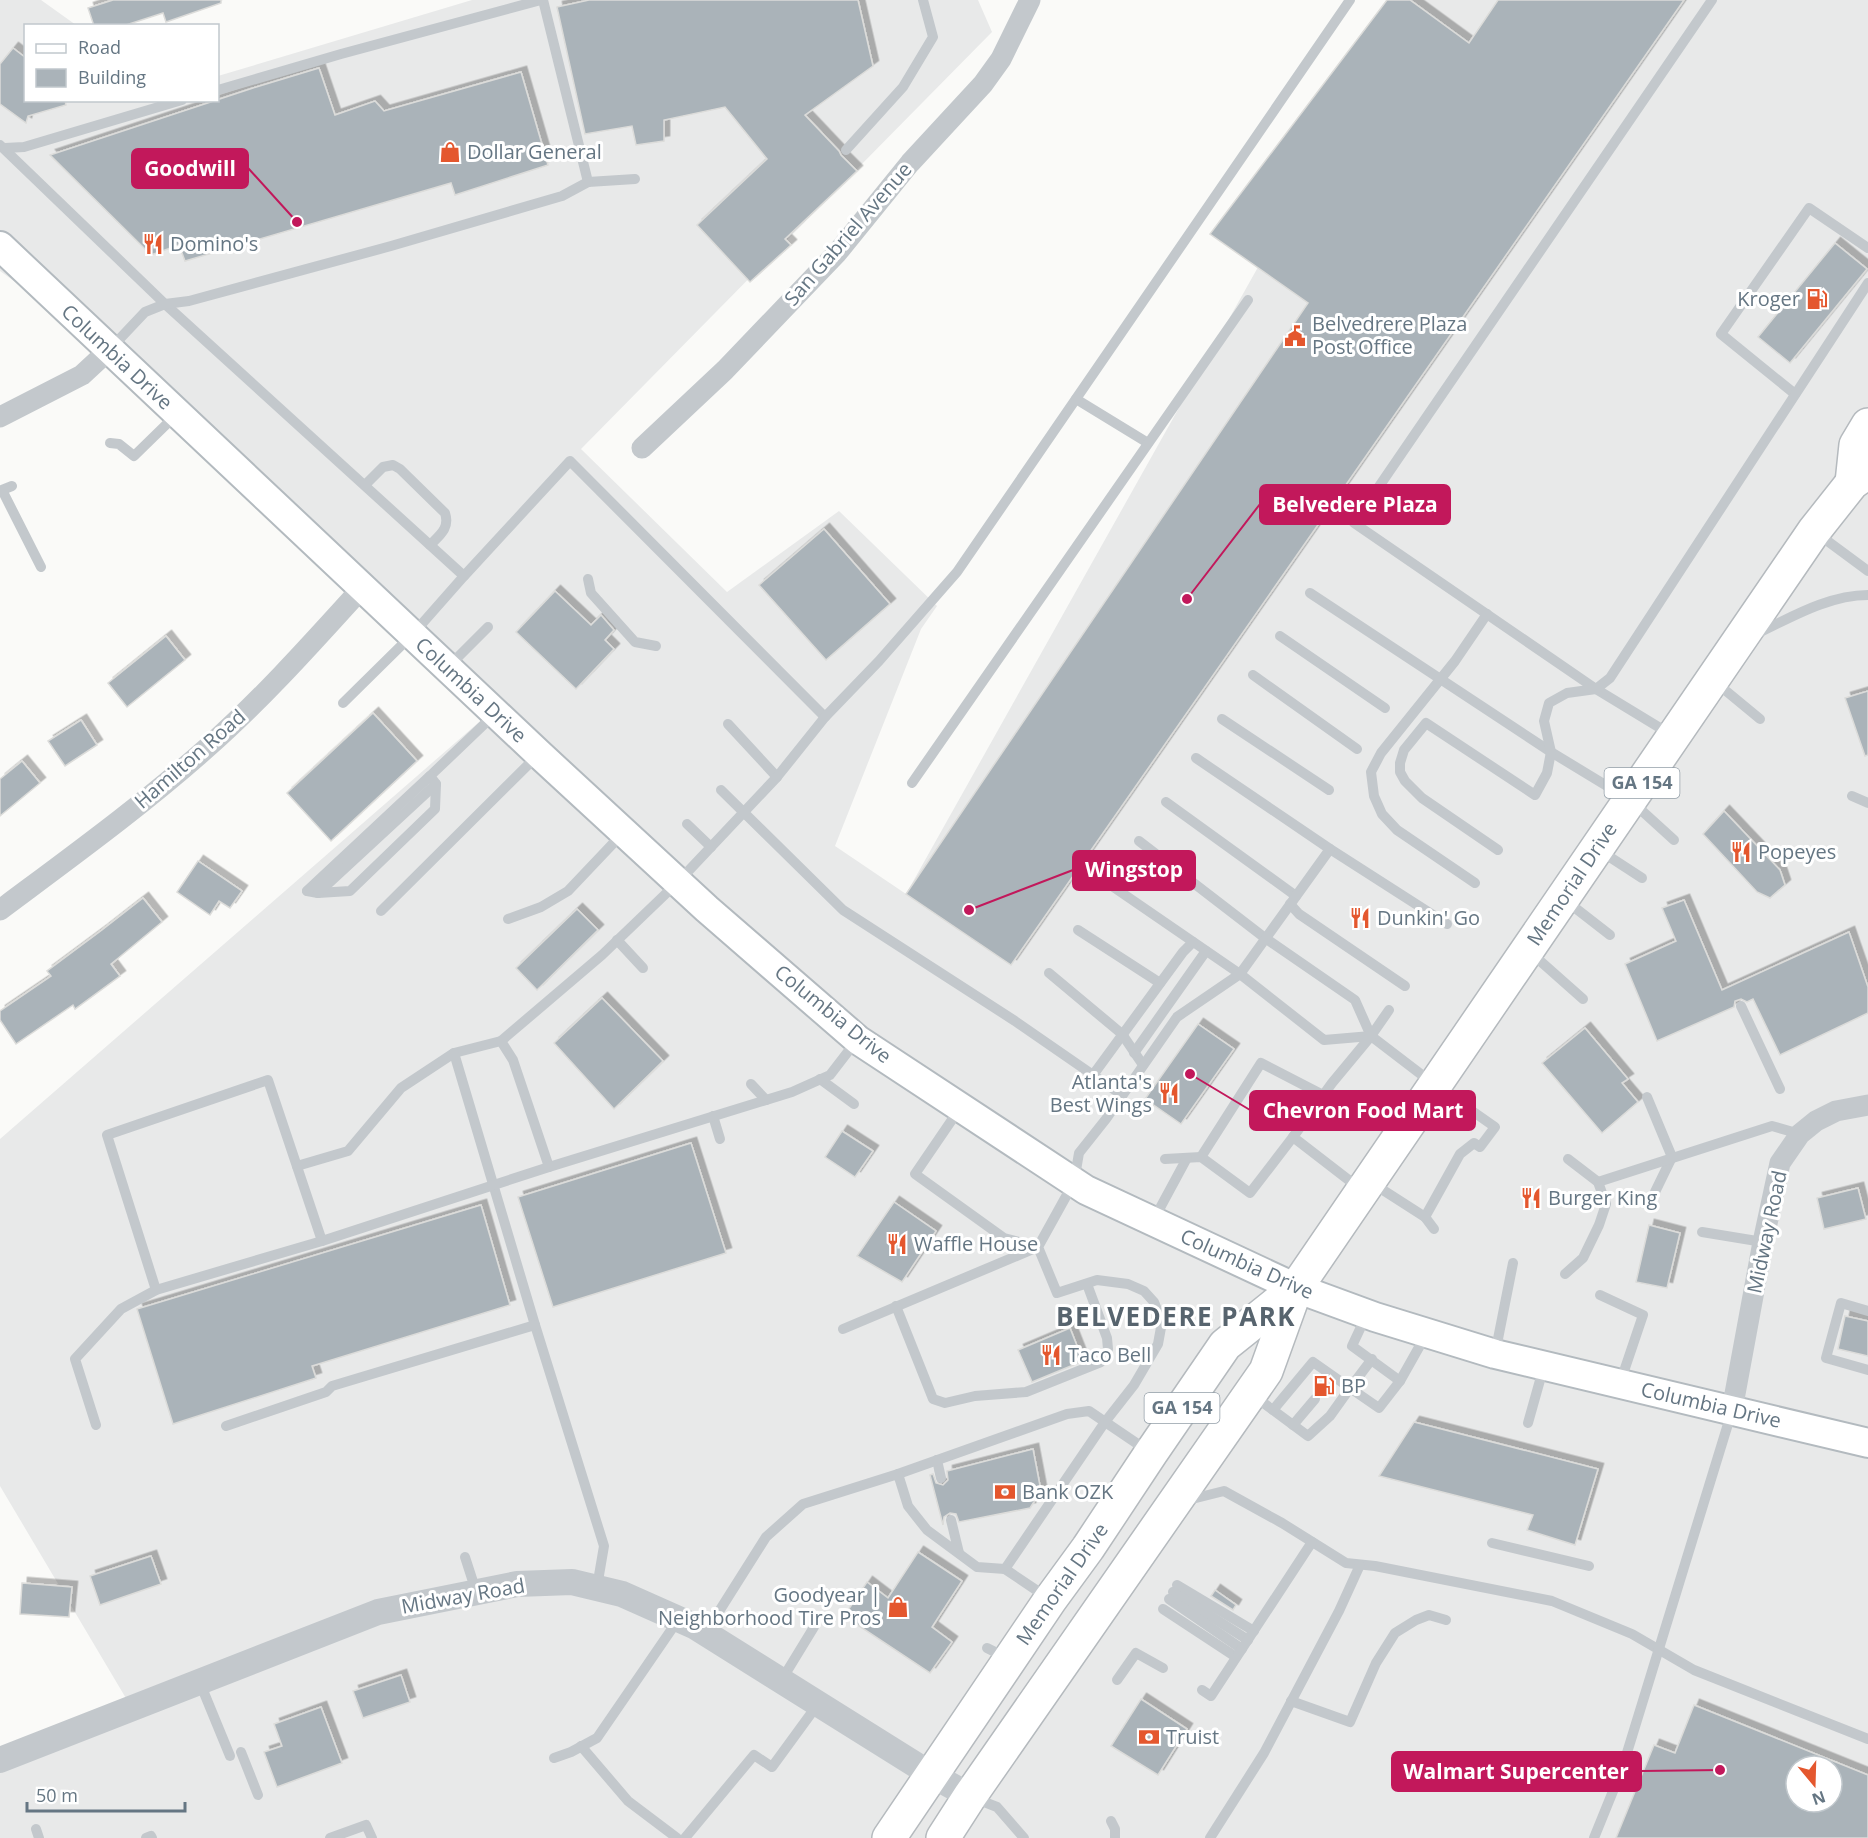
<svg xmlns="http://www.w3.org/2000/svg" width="1868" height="1838" font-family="'Open Sans',sans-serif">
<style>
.built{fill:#e8e9e9;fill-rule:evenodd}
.building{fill:#aab3b9;stroke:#dcdcda;stroke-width:1.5;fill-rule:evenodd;filter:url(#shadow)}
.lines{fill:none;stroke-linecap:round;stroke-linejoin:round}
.secondary-casing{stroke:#b3babf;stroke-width:32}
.primary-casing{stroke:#b5babe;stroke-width:36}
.service{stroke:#c3c8cc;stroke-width:10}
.minor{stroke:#c3c8cc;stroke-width:21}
.tertiary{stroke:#c3c8cc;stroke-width:26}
.secondary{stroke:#fff;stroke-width:28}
.primary{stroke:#fff;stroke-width:33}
.labels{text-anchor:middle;stroke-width:6;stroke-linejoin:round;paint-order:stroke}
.shield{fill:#fff;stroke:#939fa8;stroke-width:1.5}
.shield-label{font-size:18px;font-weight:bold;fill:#657683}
.poi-label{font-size:20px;fill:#657683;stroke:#fff;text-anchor:start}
.street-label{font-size:20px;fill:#657683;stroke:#fff}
.district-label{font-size:26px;font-weight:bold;letter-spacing:1.5px;fill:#57646e;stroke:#fff}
.leader{fill:none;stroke:#c2185b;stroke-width:2}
.callout-dot{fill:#c2185b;stroke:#fff;stroke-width:2}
.callout{fill:#c2185b;stroke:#c2185b;stroke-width:2}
.callout-label{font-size:21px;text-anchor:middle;font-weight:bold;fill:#fff}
</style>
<defs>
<filter id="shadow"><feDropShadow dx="5.5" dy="-5.5" stdDeviation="0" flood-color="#0004"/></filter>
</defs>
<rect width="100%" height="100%" fill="#fafaf8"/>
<path class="built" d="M0,0H41L76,25L26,26V100H218V76L472,0H978L992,32L581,449L727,592L839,511L937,606L921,629L835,846L906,894L1408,0H1868V1838H0V1758L130,1705L0,1486V1139L494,709L122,359L0,271ZM1796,1766H1832V1802H1796Z"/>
<g class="building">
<path d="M113,0H221V3L166,22L163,13L123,26H94L88,8Z"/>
<path d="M589,0H858L873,66L805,115L839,151L841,155L857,171L785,239L791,245L750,282L697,225L767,159L725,107L664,120V141L636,145L632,126L585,134L557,7Z"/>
<path d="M1387,0H1410L1469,43L1498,0H1684L1011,965L906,894L1308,303L1210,234Z"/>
<path d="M13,48L26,58V100H65L66,105L28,116L26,123L0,104V64Z"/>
<path d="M319,68L335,115L375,101L384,111L521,72L548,165L455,195L451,183L185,261L179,245L151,255L50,155L253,88Z"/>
<path d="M1835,243L1867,269L1790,363L1758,337Z"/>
<path d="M824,529L890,604L826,660L759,585Z"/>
<path d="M555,591L591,625L601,615L614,630L605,640L614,649L576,689L516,632Z"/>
<path d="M166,636L185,660L127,707L108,683Z"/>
<path d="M1868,691V755L1865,756L1845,698Z"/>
<path d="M373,713L417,761L331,841L287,793Z"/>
<path d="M81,720L97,745L65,766L48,741Z"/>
<path d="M22,761L40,783L0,816V779Z"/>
<path d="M1724,811L1780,870L1785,885L1770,898L1757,892L1703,834Z"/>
<path d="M198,861L242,891L230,908L219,901L210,915L177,892Z"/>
<path d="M143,898L162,922L111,964L120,976L75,1009L73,1005L16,1044L0,1020V1011L51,976L47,971L102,930Z"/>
<path d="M1684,900L1722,990L1849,932L1868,987V1013L1780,1055L1753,999L1747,1002L1741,999L1735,1001L1734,1007L1657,1041L1625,964L1676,941L1662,908Z"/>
<path d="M577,909L598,930L537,990L516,968Z"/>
<path d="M602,998L663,1061L614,1109L554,1043Z"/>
<path d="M1198,1024L1234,1049L1181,1124L1145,1099Z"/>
<path d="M1585,1028L1628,1079L1622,1083L1638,1102L1602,1133L1542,1063Z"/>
<path d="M842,1131L873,1151L855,1177L825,1157Z"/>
<path d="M691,1143L726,1253L553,1307L518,1197Z"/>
<path d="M1858,1188L1866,1219L1824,1229L1817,1198Z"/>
<path d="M894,1202L936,1231L902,1282L857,1256Z"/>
<path d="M481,1205L510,1305L312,1366L316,1378L173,1424L137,1309Z"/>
<path d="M1649,1225L1680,1233L1667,1288L1636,1282Z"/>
<path d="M1845,1316L1868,1321V1356L1838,1349Z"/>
<path d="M1070,1328L1083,1361L1032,1382L1018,1350Z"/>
<path d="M1414,1422L1598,1469L1575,1545L1527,1530L1533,1515L1379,1476Z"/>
<path d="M1033,1449L1041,1491L1030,1508L959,1522L956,1514L950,1513L944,1517L943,1525L930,1475L933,1474L936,1483L943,1485L948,1480L947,1471Z"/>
<path d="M918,1552L962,1581L932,1627L952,1642L930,1673L844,1616L867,1582L888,1598Z"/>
<path d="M151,1556L161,1584L100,1605L90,1576Z"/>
<path d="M22,1583L72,1587L69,1617L20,1614Z"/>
<path d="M1215,1590L1236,1605L1233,1610L1211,1596Z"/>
<path d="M401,1675L410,1702L363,1718L353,1691Z"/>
<path d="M1141,1699L1187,1729L1158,1775L1111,1746Z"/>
<path d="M1694,1705L1868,1775V1838H1616L1654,1745L1675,1753ZM1796,1766H1832V1802H1796Z"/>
<path d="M321,1707L342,1763L277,1787L264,1752L282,1746L274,1724Z"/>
</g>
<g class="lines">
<defs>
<path id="secondary" d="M0,246L539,754L707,909L858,1040L1086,1190L1296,1288L1375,1317L1495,1354L1868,1443"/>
<g id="primary">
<path d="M1852,483L1856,445L1868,425"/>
<path d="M889,1838L1050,1600L1088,1548L1151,1453L1225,1345L1296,1288"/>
<path d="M943,1838L970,1796L1266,1371L1296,1288L1814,531L1852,483L1868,472"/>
</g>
</defs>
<use href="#secondary" class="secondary-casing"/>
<use href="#primary" class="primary-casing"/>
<g class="service">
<path d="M543,0L588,182L635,179"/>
<path d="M218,90L341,54L541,0"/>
<path d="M0,145L165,304L464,576"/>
<path d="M5,148L24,147L182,100"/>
<path d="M846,150L903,87L933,37L923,0"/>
<path d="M111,348L145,312L165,304L189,301L391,246L562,196L588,182"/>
<path d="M1795,394L1721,334L1809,208L1868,248"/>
<path d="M1076,399L1148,443"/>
<path d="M110,443L119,444L134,456L176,415"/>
<path d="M365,485L383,467L393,465L400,469L445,513C450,528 440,535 430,545"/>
<path d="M12,486L2,490L41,567"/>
<path d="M1818,534L1868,571"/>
<path d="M588,579L591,593L635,642L656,646"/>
<path d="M1310,593L1551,752L1630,800L1674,840"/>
<path d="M1754,635C1790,618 1828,595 1868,595"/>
<path d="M1280,636L1385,708"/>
<path d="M448,667L488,627"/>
<path d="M1253,675L1357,749"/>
<path d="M1714,681L1760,719"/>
<path d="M343,703L412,635L464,576L570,461L825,717"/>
<path d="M1222,719L1329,790"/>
<path d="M728,724L777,777"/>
<path d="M1670,734L1596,689L1354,523L1712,0"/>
<path d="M912,783L1248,300"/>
<path d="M721,790L843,910L1015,1021L1122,1095"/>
<path d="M1852,796L1868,803"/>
<path d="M1166,802L1296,896"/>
<path d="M687,824L711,847"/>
<path d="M1139,841L1265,938L1355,1000L1371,1036L1435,1085L1495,1127L1480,1147L1474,1143L1460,1154L1425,1217L1434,1229"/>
<path d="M1330,849L1447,924"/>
<path d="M1498,850L1422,798L1405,781L1400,772V763L1404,750L1426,723L1535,795L1547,773L1551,752L1544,721L1549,703L1567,693L1596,689L1610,678L1868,283"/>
<path d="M1599,850L1642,878"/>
<path d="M1475,883L1397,830L1382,814L1374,796L1371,772L1381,753L1455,661L1487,614"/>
<path d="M1109,884L1240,974L1324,1040L1371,1036"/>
<path d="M307,891L318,893L350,891L435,809L436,784L430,776L496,713"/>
<path d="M307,891L430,776"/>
<path d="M318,893L436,784"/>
<path d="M1565,900L1610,935"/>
<path d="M1290,904L1299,914L1405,986"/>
<path d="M381,911L539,754"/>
<path d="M508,919L541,907L568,891L623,833"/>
<path d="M1078,930L1160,983"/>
<path d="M617,940L643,968"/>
<path d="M1530,952L1583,999"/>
<path d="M1049,973L1122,1034L1143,1065"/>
<path d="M1741,1006L1780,1089"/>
<path d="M501,1041L454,1053L535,1325L604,1546L597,1587"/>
<path d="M1134,1053L1206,951"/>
<path d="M1093,1075L1183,952L1193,942"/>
<path d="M820,1079L854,1104"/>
<path d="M751,1084L766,1100"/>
<path d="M1647,1097L1672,1157L1655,1192"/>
<path d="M960,1108L915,1174L1004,1238L1038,1247"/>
<path d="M713,1116L720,1139"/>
<path d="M1201,1157L1261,1063L1323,1095"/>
<path d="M1165,1159L1201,1157L1250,1193L1293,1137"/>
<path d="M297,1166L348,1151L401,1088L454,1053"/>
<path d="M549,1167L513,1060L501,1041L602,955L677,883L777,777L825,717L879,661L957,572L1350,0"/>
<path d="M1598,1182L1772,1126L1800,1134"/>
<path d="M1372,1183L1425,1217"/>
<path d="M1359,1188L1293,1137L1332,1083L1371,1036L1389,1010"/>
<path d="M1153,1221L1187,1158"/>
<path d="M1702,1232L1763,1242"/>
<path d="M1565,1274L1583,1258L1599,1225L1606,1204L1598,1182L1568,1159"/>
<path d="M156,1290L107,1135L268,1080L322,1241"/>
<path d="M1600,1295L1643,1315L1620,1383"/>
<path d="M896,1306L933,1399L945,1403L975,1396L1026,1392L1101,1362L1108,1349L1107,1338L1087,1284"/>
<path d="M1868,1311L1841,1303L1826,1358L1868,1370"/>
<path d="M1367,1314L1352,1346L1400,1381L1427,1333"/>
<path d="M843,1329L1038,1247"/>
<path d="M1495,1354L1513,1263"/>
<path d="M1254,1396L1308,1436L1330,1416L1350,1388L1379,1408L1400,1381"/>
<path d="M1273,1410L1313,1362L1350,1388L1372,1359"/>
<path d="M1528,1423L1544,1366"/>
<path d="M96,1425L75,1359L121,1309L156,1290L322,1241L549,1167L792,1092L830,1075L857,1040"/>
<path d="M1293,1425L1315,1399"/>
<path d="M226,1426L326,1392L332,1386L535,1325"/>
<path d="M937,1460L941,1478"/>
<path d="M898,1474L1067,1414L1089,1411L1148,1451"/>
<path d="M1184,1501L1224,1491L1282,1523L1346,1563L1375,1566L1552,1601L1632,1634L1694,1670L1868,1739"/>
<path d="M951,1520L959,1553"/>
<path d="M1492,1543L1589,1566"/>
<path d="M465,1557L476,1591"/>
<path d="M1005,1569L1105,1422L1134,1385L1158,1344L1162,1322L1154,1302L1144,1291L1128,1284L1097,1280L1057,1293L1038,1247L1074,1182L1079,1153L1106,1119L1177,1017L1240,974L1330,849L1196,758"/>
<path d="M1177,1585L1254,1631"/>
<path d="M1173,1592L1248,1640"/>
<path d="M1169,1599L1242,1649"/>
<path d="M1163,1609L1236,1657"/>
<path d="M706,1632L766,1537L803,1504L898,1474L908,1506L927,1530L977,1567L1005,1569L1048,1598"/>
<path d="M987,1648L1007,1658"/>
<path d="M1117,1680L1136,1653L1163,1668"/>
<path d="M781,1681L814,1627"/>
<path d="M200,1683L230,1756"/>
<path d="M1202,1690L1211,1696L1312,1542"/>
<path d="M1291,1701L1350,1722L1376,1663L1395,1633L1416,1620L1429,1615L1446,1620"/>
<path d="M581,1746L628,1801L677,1838"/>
<path d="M241,1752L258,1795"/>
<path d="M554,1758L571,1752L597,1738L678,1620"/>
<path d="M974,1798L997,1807L1024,1838"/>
<path d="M1111,1821L1115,1829V1838"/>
<path d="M36,1829L39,1838"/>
<path d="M146,1838L151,1836L152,1838"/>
<path d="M330,1838L366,1825L372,1838"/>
<path d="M685,1838L754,1755L772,1767L818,1704"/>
<path d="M1210,1838L1264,1753L1339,1611L1360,1565"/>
<path d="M1594,1838L1622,1769L1732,1411"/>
</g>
<g class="minor">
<path d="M0,417L82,375L109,350"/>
<path d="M642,448L725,370L837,253L910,163L983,84L1001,59L1030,0"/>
<path d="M0,910C71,857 143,805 209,746C264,697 313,642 362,588"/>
<path d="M1732,1410L1763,1242L1780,1163L1800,1134L1816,1121L1836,1111L1868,1105"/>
</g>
<path class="tertiary" d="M0,1760L378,1612L517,1584L572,1582L622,1594L694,1626L932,1775L970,1796"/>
<use href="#secondary" class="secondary"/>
<use href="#primary" class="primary"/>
</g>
<defs>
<symbol id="shop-bare" viewBox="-9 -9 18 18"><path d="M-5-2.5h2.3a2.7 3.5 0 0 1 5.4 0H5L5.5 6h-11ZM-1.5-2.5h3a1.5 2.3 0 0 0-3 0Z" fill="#e4572e" stroke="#fff" stroke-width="2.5" paint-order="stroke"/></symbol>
<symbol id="restaurant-bare" viewBox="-9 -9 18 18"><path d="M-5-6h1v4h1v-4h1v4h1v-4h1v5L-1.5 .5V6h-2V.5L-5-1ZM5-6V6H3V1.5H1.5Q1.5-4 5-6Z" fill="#e4572e" stroke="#fff" stroke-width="2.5" paint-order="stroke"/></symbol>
<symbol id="fuel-bare" viewBox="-9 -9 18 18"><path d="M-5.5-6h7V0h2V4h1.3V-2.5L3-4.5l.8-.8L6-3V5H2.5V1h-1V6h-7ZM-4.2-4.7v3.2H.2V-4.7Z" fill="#e4572e" stroke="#fff" stroke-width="2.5" paint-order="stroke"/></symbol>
<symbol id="civic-bare" viewBox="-9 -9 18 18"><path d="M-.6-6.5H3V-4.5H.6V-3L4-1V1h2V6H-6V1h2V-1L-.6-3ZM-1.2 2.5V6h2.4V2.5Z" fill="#e4572e" stroke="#fff" stroke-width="2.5" paint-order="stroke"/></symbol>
<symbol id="bank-bare" viewBox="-9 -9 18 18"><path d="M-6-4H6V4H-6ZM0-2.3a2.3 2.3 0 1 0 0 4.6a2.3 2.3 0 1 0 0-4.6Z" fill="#e4572e" stroke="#fff" stroke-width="2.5" paint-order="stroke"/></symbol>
</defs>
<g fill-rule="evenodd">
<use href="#shop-bare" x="435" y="137" width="30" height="30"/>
<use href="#restaurant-bare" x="138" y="229" width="30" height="30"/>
<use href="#fuel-bare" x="1802" y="284" width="30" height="30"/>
<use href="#civic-bare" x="1280" y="321" width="30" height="30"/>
<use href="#restaurant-bare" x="1726" y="837" width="30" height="30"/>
<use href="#restaurant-bare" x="1345" y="903" width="30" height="30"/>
<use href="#restaurant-bare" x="1154" y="1078" width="30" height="30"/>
<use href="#restaurant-bare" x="1516" y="1183" width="30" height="30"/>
<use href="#restaurant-bare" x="882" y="1229" width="30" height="30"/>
<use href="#restaurant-bare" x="1036" y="1340" width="30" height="30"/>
<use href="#fuel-bare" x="1309" y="1371" width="30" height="30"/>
<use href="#bank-bare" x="990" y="1477" width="30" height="30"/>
<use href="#shop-bare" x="883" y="1592" width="30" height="30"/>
<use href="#bank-bare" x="1134" y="1722" width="30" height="30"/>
</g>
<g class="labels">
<g class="shield">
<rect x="1604.5" y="768" width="75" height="30" rx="4.5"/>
<rect x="1144.5" y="1393" width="75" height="30" rx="4.5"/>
</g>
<g class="shield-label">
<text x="1642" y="789">GA 154</text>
<text x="1182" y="1414">GA 154</text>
</g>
<g class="poi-label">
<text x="467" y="159">Dollar General</text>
<text x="170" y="251">Domino's</text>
<text x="1800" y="306" text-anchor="end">Kroger</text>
<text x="1312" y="331">Belvedrere Plaza<tspan x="1312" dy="23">Post Office</tspan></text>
<text x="1758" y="859">Popeyes</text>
<text x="1377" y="925">Dunkin' Go</text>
<text x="1152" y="1089" text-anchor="end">Atlanta's<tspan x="1152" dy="23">Best Wings</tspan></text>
<text x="1548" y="1205">Burger King</text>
<text x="914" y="1251">Waffle House</text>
<text x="1068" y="1362">Taco Bell</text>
<text x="1341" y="1393">BP</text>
<text x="1022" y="1499">Bank OZK</text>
<text x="881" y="1602" text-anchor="end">Goodyear |<tspan x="881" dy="23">Neighborhood Tire Pros</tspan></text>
<text x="1166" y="1744">Truist</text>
</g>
<g class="street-label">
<text transform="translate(848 234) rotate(-49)" y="7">San Gabriel Avenue</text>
<text transform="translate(117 357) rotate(43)" y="7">Columbia Drive</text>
<text transform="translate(471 690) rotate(43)" y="7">Columbia Drive</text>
<text transform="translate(190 759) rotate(-41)" y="7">Hamilton Road</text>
<text transform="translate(1572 884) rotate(-56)" y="7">Memorial Drive</text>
<text transform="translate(833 1014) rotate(39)" y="7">Columbia Drive</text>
<text transform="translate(1767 1232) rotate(-78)" y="7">Midway Road</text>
<text transform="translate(1247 1264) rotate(24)" y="7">Columbia Drive</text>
<text transform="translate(1711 1405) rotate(13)" y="7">Columbia Drive</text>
<text transform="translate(1062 1584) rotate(-55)" y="7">Memorial Drive</text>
<text transform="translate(463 1596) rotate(-10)" y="7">Midway Road</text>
</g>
<g class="district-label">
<text x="1176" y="1326">BELVEDERE PARK</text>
</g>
</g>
<path class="leader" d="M297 222L248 168M1187 599L1260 504M969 910L1073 870M1190 1074L1250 1110M1720 1770L1641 1771"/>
<g class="callout-dot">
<circle cx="297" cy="222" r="6"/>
<circle cx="1187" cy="599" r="6"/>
<circle cx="969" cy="910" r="6"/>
<circle cx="1190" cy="1074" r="6"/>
<circle cx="1720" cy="1770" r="6"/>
</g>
<g class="callout">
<rect x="132" y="149" width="116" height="39" rx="6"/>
<rect x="1260" y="485" width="190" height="39" rx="6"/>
<rect x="1073" y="851" width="122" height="39" rx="6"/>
<rect x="1250" y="1091" width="225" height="39" rx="6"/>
<rect x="1392" y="1752" width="249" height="39" rx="6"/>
</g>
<g class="callout-label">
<text x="190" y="176">Goodwill</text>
<text x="1355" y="512">Belvedere Plaza</text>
<text x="1134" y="877">Wingstop</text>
<text x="1363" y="1118">Chevron Food Mart</text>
<text x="1516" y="1779">Walmart Supercenter</text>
</g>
<rect x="24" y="24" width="195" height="78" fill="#ffffff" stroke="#c1c8cd" stroke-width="1.5"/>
<rect x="36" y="44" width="30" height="9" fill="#ffffff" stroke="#c1c8cd" stroke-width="1.5"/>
<text x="78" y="54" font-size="18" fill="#657683">Road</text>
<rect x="36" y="69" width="30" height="18" fill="#aab3b9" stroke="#c1c8cd" stroke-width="1.5"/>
<text x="78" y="84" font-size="18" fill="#657683">Building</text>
<g transform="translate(1814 1784) rotate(161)"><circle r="28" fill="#ffffff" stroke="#c1c8cd" stroke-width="1.5"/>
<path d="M0-4.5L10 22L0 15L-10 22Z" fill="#e4572e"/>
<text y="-9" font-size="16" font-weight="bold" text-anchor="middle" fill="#657683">N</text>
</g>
<path d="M27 1802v9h158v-9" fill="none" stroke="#657683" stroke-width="3"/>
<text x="36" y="1802" font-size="18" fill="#657683" stroke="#ffffff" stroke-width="4.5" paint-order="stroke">50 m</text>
</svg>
